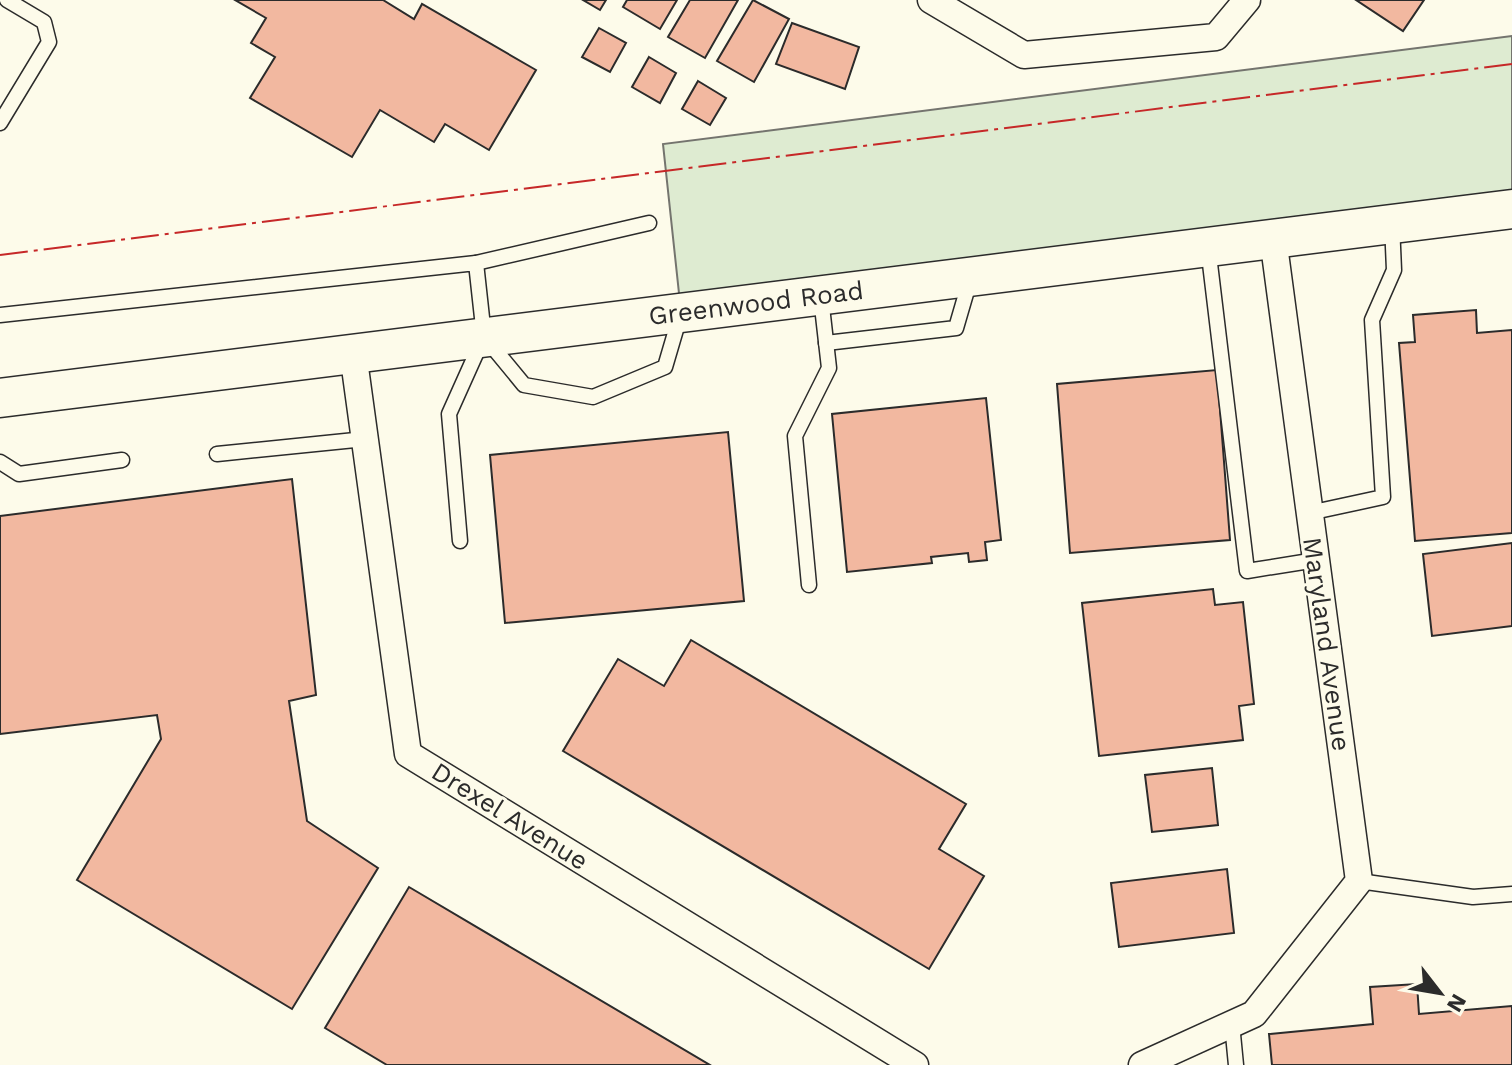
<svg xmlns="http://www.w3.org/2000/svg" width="1512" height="1065" font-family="'Work Sans',sans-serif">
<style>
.green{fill:#deebd1;stroke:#74746e;stroke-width:2}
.building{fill:#f2b8a0;stroke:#2b2b2b;stroke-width:2}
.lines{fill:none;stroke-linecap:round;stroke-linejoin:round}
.lane-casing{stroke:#2b2b2b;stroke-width:17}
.street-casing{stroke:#2b2b2b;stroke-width:29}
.secondary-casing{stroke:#2b2b2b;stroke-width:41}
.lane{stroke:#fdfbea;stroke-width:14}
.street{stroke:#fdfbea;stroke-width:26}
.secondary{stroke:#fdfbea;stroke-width:38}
.power{stroke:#c62828;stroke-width:2;stroke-dasharray:28 6 4 6;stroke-linecap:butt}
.labels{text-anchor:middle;stroke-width:6;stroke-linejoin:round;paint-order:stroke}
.street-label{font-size:26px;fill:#2b2b2b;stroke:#fdfbea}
</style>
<rect width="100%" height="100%" fill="#fdfbea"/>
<path class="green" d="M1512,36V206L681,312L663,144Z"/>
<g class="building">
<path d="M235,0H383L414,19L422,4L536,70L489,150L445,124L434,142L380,110L352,157L250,98L275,57L251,43L266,18Z"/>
<path d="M583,0H606L600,10Z"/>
<path d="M627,0H677L660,29L623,7Z"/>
<path d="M690,0H738L705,58L668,37Z"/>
<path d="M753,0L789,19L754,82L717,61Z"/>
<path d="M1356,0H1424L1403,31Z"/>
<path d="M792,23L859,47L845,89L776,64Z"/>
<path d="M599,28L626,43L610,72L582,57Z"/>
<path d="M649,57L676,73L660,103L632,87Z"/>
<path d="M698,81L726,98L710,125L682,109Z"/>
<path d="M1476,310L1477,333L1512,330V533L1415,541L1399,343L1415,342L1413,315Z"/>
<path d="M1217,370L1230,540L1070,553L1057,384Z"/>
<path d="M986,398L1001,540L985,542L987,560L969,562L968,553L931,557L932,563L847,572L832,414Z"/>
<path d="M728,432L744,601L505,623L490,455Z"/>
<path d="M292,479L316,695L289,701L307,821L378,868L292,1009L77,880L161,739L157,715L0,734V516Z"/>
<path d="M1512,543V626L1432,636L1423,554Z"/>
<path d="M1213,589L1215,605L1243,602L1254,704L1239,706L1243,740L1099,756L1082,603Z"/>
<path d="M691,640L966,804L939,849L984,876L929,969L563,751L618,659L664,686Z"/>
<path d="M1212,768L1218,825L1152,832L1145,775Z"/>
<path d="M1227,869L1234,933L1119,947L1111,883Z"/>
<path d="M409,887L710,1065H387L325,1028Z"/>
<path d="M1417,984L1419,1014L1512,1006V1065H1272L1269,1034L1373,1024L1370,987Z"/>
</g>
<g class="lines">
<defs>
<g id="lane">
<path d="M0,123L49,42L44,22L7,0"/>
<path d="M1208,247L1247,571L1316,560"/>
<path d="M476,263L649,223"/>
<path d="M0,315L476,263L484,336L449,414L460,541"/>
<path d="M487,340L524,385L593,397L665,367L680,316"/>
<path d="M826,343L956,328L970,280"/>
<path d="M217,454L365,439"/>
<path d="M0,462L19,474L122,460"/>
<path d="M1309,513L1383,497L1372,320L1394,270L1392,224"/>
<path d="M809,585L795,436L829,368L821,298"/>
<path d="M1359,881L1473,897L1512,894"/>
<path d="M1232,1024L1236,1065"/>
</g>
<g id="street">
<path d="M931,0L1024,55L1216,37L1247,0"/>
<path d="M353,353L408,754L915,1065"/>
<path d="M1142,1065L1254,1014L1359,881L1273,238"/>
</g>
<path id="secondary" d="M0,398L1512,209"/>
</defs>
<use href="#lane" class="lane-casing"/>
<use href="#street" class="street-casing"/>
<use href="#secondary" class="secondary-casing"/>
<use href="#lane" class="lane"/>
<use href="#street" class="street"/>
<use href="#secondary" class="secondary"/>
<path class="power" d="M0,255L1512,64"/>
</g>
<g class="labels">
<g class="street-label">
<text transform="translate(756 303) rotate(-7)" y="9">Greenwood Road</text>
<text transform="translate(1327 644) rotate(82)" y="9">Maryland Avenue</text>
<text transform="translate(510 816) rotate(32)" y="9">Drexel Avenue</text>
</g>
</g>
<g transform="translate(1440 993) rotate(121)" stroke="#fdfbea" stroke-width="6" paint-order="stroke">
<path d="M0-6L14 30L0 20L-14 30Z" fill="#2b2b2b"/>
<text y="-12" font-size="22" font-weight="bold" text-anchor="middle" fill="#2b2b2b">N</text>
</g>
</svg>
